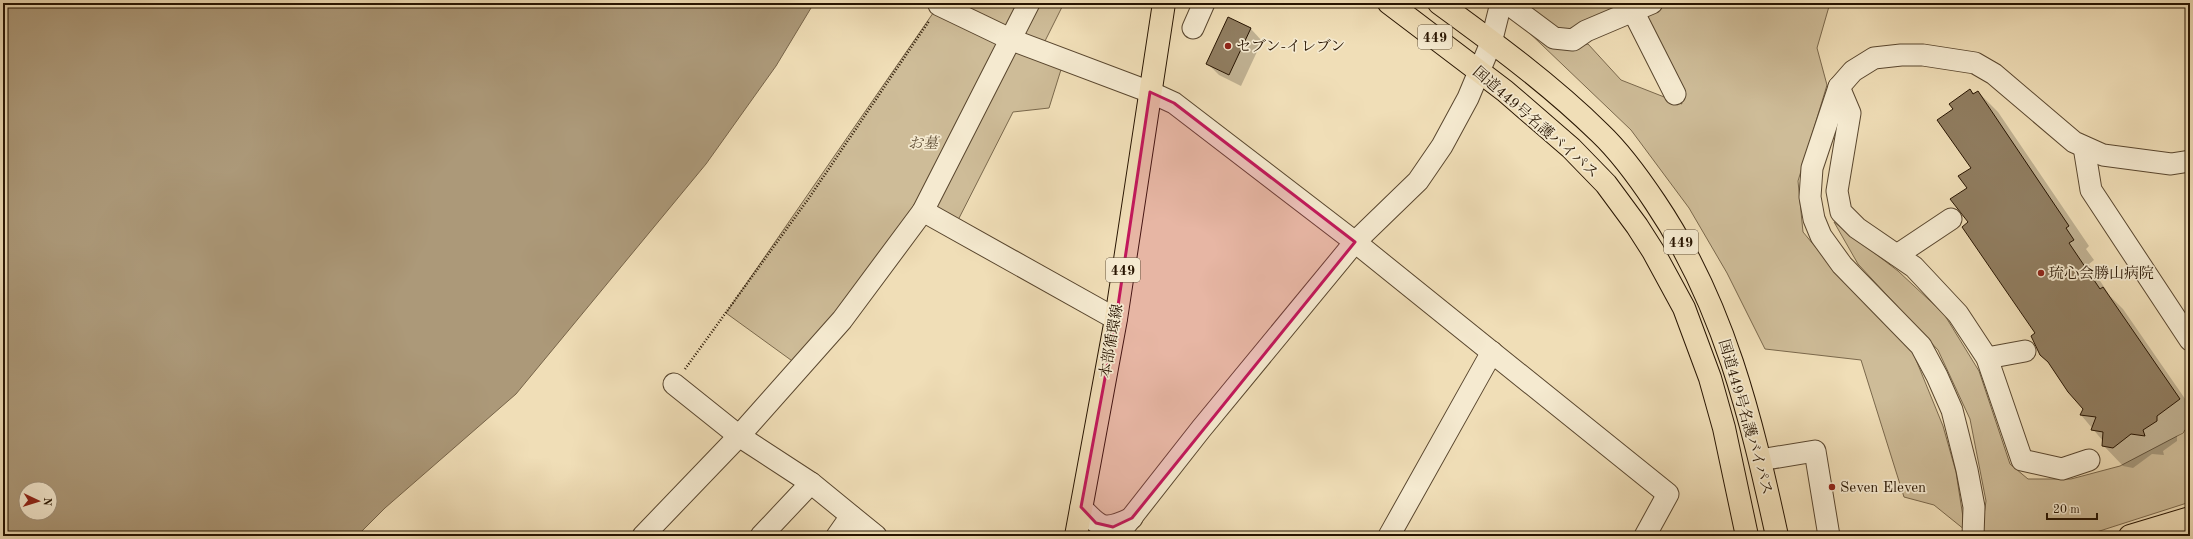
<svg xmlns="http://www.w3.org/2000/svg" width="2193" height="539" font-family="'Old Standard TT','Noto Serif JP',serif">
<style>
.green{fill:#cebc98;stroke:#7a684c}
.water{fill:#ac9979;stroke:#776449;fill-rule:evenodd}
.shadow{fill:#0003}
.building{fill:#907d60;stroke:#271401}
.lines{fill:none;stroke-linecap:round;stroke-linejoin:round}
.minor-casing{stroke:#59462e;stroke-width:23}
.major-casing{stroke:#271401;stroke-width:24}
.highway-casing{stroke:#271401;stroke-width:24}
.path{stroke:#271401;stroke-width:2.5;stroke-dasharray:1 2;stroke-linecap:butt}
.minor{stroke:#f5ead0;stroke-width:21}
.major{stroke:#f0deb7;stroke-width:22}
.highway{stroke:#f0deb7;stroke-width:22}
.marked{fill:#c2185b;fill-opacity:0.2;stroke:#c2185b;stroke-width:3;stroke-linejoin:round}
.poi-dot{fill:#8f2418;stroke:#f5ead0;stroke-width:1.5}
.labels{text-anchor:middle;stroke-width:3.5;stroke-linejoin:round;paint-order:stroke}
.shield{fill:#f5ead0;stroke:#65543f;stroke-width:1}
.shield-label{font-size:14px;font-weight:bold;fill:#271401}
.poi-label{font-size:15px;fill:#271401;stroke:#f5ead0;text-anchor:start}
.street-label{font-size:15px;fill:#271401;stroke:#f5ead0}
.park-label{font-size:15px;font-style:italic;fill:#614f36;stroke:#f5ead0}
</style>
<rect width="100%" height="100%" fill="#f0deb7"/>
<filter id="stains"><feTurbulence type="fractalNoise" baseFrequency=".005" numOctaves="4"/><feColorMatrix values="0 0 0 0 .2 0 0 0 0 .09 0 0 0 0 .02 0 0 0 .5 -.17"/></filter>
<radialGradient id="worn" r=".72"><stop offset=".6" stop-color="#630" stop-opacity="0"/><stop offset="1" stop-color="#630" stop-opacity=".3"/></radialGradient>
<g class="green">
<path d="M940,3H1064L1040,51L1064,60L1049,108L1013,112L954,228L924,211L795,363L726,313Z"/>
<path d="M1524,3H1630L1564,31L1550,27Z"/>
<path d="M1672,3H1830L1817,48L1827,85L1798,181L1803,232L1842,279L1912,350L1943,426L1956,472L1965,530L1934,505L1904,497L1861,360L1765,349L1727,273L1689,208L1631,130L1520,24L1557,49L1588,44L1621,80L1682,104L1643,15Z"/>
<path d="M1834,222L1898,271L1944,314L1979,371L2010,464L2028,479H2071L2120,466L2183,433L2190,423V502L2084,536H1981L1986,501L1970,419L1938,350L1858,264Z"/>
</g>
<path class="water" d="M3,3H814L776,66L706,164L516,394L385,508L357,536H3ZM26,489H50V513H26Z"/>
<g class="shadow">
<path d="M1229,18L1251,29L1262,41L1241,86L1219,75L1207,63Z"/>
<path d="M1970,90L1975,94L1978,92L1998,112L2089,246L2086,249L2094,260L2089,264L2110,296L2123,309L2190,406V427L2177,436V441L2163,451L2164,455L2152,454L2133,468L2123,466L2103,445V441L2081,415L2084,409L2053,367L2040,355L2036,333L1969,222V188L1972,168L1954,109Z"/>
</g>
<g class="building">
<path d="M1228,17L1251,28L1229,75L1206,64Z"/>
<path d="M1970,89L1973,94L1978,91L2069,226L2066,228L2074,240L2069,243L2100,289L2103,287L2180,399L2157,416V421L2143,430L2145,436L2131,434L2113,448L2102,446L2103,432L2091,430L2096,417L2080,415L2083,409L2068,392L2048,362L2040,355L2031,336L2035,333L1962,227L1968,222L1950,199L1967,188L1958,176L1971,168L1937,120L1953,109L1949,104Z"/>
</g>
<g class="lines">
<defs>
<g id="minor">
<path d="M1507,3L1554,38L1573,40L1586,31L1652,3"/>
<path d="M939,5L1012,40L1150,92L1174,103L1355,242L1668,494L1645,536"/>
<path d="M1633,11L1675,94"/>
<path d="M1193,28L1204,3"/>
<path d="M1839,87L1850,113L1837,191L1841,212L1857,228L1914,267L1958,314L1987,358L2022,460L2062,469L2089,460"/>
<path d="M2084,147L2091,190L2190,340"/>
<path d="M923,211L1116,319"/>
<path d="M1897,255L1951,219"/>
<path d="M1987,358L2025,351"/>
<path d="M674,384L739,436L811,483L876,536"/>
<path d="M1760,460L1815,451L1829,536"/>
<path d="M1081,507C1101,529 1104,531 1132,518"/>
<path d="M643,536L739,436L842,320L923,211L1029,3"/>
<path d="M761,536L811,483"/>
<path d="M837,536L851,516"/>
<path d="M1117,536L1201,429L1355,242L1418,181L1442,146L1468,98L1491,43L1501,3"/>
<path d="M1389,536L1492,352"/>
<path d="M1973,536L1974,507L1967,470L1952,410L1937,376L1921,346L1842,265L1821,236L1814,219L1810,197L1812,168L1839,87L1853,71L1874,58L1901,55H1923L1975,63L1994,74L2074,142L2103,155L2171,164L2190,161"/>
</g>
<path id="major" d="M2130,536L2190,518"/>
<g id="highway">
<path d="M1389,3L1505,91L1571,148L1606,184L1637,226L1653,251L1684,308L1710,378L1724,428L1747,536"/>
<path d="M1439,3C1494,43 1551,85 1600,133C1621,153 1639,178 1655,202C1724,304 1751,417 1777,536"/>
<path d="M1076,536L1116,319L1164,3"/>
</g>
</defs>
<use href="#minor" class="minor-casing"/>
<use href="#major" class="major-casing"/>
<use href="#highway" class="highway-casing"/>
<path class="path" d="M685,369L809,198L929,21"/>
<use href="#minor" class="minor"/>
<use href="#major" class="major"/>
<use href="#highway" class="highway"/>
</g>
<path class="marked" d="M1150,92L1174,103L1355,242L1132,518L1113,527L1096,523L1081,507L1116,319Z"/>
<g class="poi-dot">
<circle cx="1228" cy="46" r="4"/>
<circle cx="2041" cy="273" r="4"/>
<circle cx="1832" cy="487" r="4"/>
</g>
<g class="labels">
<g class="shield">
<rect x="1418" y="25" width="34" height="24" rx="3"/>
<rect x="1664" y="230" width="34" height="24" rx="3"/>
<rect x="1106" y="258" width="34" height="24" rx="3"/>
</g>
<g class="shield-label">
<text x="1435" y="42">449</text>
<text x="1681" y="247">449</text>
<text x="1123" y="275">449</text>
</g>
<g class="poi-label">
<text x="1236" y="51">セブン-イレブン</text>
<text x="2049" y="278">琉心会勝山病院</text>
<text x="1840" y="492">Seven Eleven</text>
</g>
<g class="street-label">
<text transform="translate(1536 122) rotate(41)" y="5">国道449号名護バイパス</text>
<text transform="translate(1111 341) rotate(-80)" y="5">本部循環線</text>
<text transform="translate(1746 417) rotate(74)" y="5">国道449号名護バイパス</text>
</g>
<g class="park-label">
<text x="923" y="148">お墓</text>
</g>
</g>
<rect width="2193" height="539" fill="none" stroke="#f0deb7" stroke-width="16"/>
<rect x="4" y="4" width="2185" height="531" fill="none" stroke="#271401" stroke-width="2"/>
<rect x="8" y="8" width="2177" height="523" fill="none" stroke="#271401"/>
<g transform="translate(38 501) rotate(94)"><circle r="19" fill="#f5ead0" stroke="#a3947d"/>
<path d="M0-3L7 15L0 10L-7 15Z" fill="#8f2418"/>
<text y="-6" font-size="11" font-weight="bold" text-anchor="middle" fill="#271401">N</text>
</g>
<path d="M2047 513v6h50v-6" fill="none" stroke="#271401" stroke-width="2"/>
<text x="2053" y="513" font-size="12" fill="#271401" stroke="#f5ead0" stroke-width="3" paint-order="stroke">20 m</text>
<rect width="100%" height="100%" filter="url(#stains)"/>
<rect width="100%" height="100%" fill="url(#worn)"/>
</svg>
